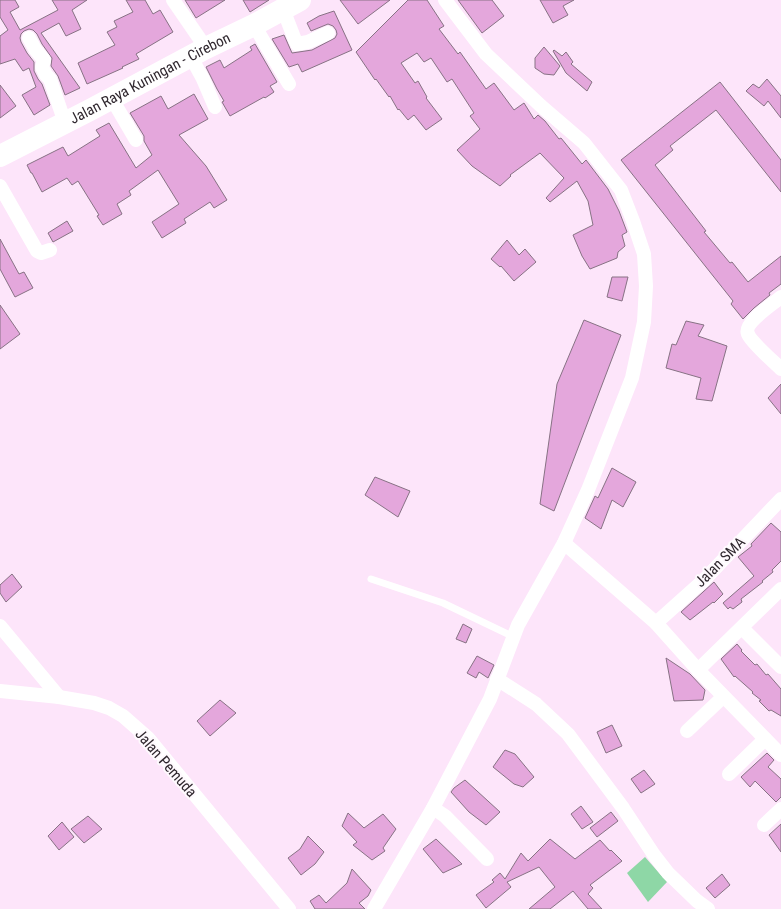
<svg xmlns="http://www.w3.org/2000/svg" width="781" height="909" font-family="'Roboto Condensed',sans-serif">
<style>
.water{fill:#8ed7a6}
.building{fill:#e4a7dc;stroke:#877284}
.lines{fill:none;stroke-linecap:round;stroke-linejoin:round}
.service{stroke:#fff;stroke-width:7}
.minor{stroke:#fff;stroke-width:14}
.trunk{stroke:#fff;stroke-width:22}
.labels{text-anchor:middle;stroke-width:4;stroke-linejoin:round;paint-order:stroke}
.street-label{font-size:15px;fill:#2f272e;stroke:#fef9fd}
</style>
<rect width="100%" height="100%" fill="#fde5fa"/>
<path class="water" d="M645,857L667,882L648,902L627,873Z"/>
<g class="building">
<path d="M0,0H15L19,7L10,12L20,30L58,10L52,0H87L72,10L81,29L66,36L59,23L41,33L80,88L65,95L58,76L51,66L52,58L42,44L37,34L33,30L29,29L24,31L21,34L20,38L21,42L27,53L34,62V71L38,79L42,84L50,105L34,115L22,95L36,87L29,68L23,71L15,59L0,64V36L8,30L0,17Z"/>
<path d="M126,0H145L153,14L160,10L173,32L136,54L139,59L122,67L123,68L87,84L78,63L115,45L107,32L117,27L114,21L133,12Z"/>
<path d="M185,0H225L196,18Z"/>
<path d="M243,0H269L250,12Z"/>
<path d="M340,0H390L358,24Z"/>
<path d="M408,0H427L444,26L439,29L458,54L460,52L486,89L494,83L514,110L524,103L534,119L538,115L545,121L559,139L561,138L582,164L586,160L608,189L619,211L627,232L622,235L625,246L618,252L617,258L590,269L582,256L573,235L593,225L588,201L577,181L550,202L546,198L564,178L540,153L510,175L511,176L500,186L472,166L457,150L480,129L470,116L474,113L452,79L447,82L431,58L424,62L417,53L401,63L415,83L418,81L427,97L426,98L442,119L426,130L414,115L408,120L399,109L398,110L390,96L389,97L376,79L375,80L356,52Z"/>
<path d="M458,0H492L504,16L482,33Z"/>
<path d="M540,0H574L563,6L568,15L553,23Z"/>
<path d="M334,11L352,50L302,72L298,64L289,67L272,39L284,35L292,53L312,50L335,38L337,34L336,30L333,26L328,24L311,31L307,23L319,16Z"/>
<path d="M255,44L277,82L270,86L274,92L265,98L264,97L230,116L222,102L224,101L217,89L206,67L220,60L224,68L252,50L250,47Z"/>
<path d="M544,47L560,66L554,75L544,74L535,68V58Z"/>
<path d="M554,50L562,56L566,52L573,62L571,64L592,82L587,91L566,73L553,51Z"/>
<path d="M767,79L781,96V118L768,101L764,106L746,91L753,84L759,88Z"/>
<path d="M720,82L781,160V192L716,110L670,146L673,150L655,165L706,231L704,232L730,263L732,262L748,282L781,256V284L769,293L770,295L754,308L743,319L731,304L733,301L621,160Z"/>
<path d="M0,85L16,106L0,118Z"/>
<path d="M194,94L208,119L179,135L206,166L227,200L214,208L210,202L184,219L186,223L162,238L152,222L179,204L158,170L129,191L131,195L117,204L122,214L103,225L97,216L99,215L78,181L72,185L67,178L42,192L32,173H31L27,165L63,147L68,156L100,136L96,130L109,123L136,168L152,155L144,141V136L130,113L161,96L168,109Z"/>
<path d="M67,221L73,231L53,242L48,233Z"/>
<path d="M0,239L19,274L24,272L33,288L15,297L0,269Z"/>
<path d="M507,240L519,255L525,249L536,262L514,281L501,266L500,267L491,259Z"/>
<path d="M612,277H628L622,301L607,297Z"/>
<path d="M0,305L20,334L0,349Z"/>
<path d="M584,320L621,335L554,511L540,504L557,384Z"/>
<path d="M686,321L704,325L698,336L727,346L712,401L696,399L701,378L666,368L672,344L676,345Z"/>
<path d="M781,384V414L768,398Z"/>
<path d="M612,468L636,482L623,507L612,500L601,529L585,518L595,496L598,498Z"/>
<path d="M375,477L410,491L398,517L365,495Z"/>
<path d="M771,523L781,532V561L772,570L773,572L762,581L763,582L741,599L742,602L733,609L730,607L728,609L723,603L754,576L738,557L752,546L751,544Z"/>
<path d="M12,574L22,587L6,602L0,593V585Z"/>
<path d="M714,582L723,594L714,603L713,602L690,620L681,612Z"/>
<path d="M463,624L472,629L466,643L456,639Z"/>
<path d="M737,644L742,650L741,651L755,665L757,664L766,675L768,674L781,689V716L771,710L769,711L759,701L761,700L752,693L753,692L735,676L734,677L721,659Z"/>
<path d="M477,656L494,665L488,678L479,672L476,678L467,673Z"/>
<path d="M666,658L690,674L705,690L703,700L674,701Z"/>
<path d="M220,700L236,713L210,736L197,721Z"/>
<path d="M612,725L622,746L606,753L597,732Z"/>
<path d="M505,750L515,754L534,777L523,787L514,784L493,767Z"/>
<path d="M767,753L774,760L768,767L781,779V797L776,802L755,781L750,787L741,777Z"/>
<path d="M644,770L655,784L641,793L631,779Z"/>
<path d="M465,780L500,812L486,825L469,812L451,792L454,788Z"/>
<path d="M581,806L593,822L582,829L571,814Z"/>
<path d="M611,812L618,821L597,837L590,828Z"/>
<path d="M348,813L364,828L383,814L396,829L383,848L385,851L372,860L353,845L357,842L342,826Z"/>
<path d="M88,816L102,829L84,843L71,829Z"/>
<path d="M62,822L74,837L59,850L48,836Z"/>
<path d="M781,824V852L769,835Z"/>
<path d="M308,836L324,852L315,864L301,875L288,858L300,849Z"/>
<path d="M436,839L462,864L443,873L423,849Z"/>
<path d="M550,839L575,859L600,840L610,851L611,850L622,861L590,885L593,888L588,894L602,909H588L573,891L550,909H529L555,887L539,867L507,882L511,887L486,908L476,895L494,882L492,880L500,873L505,879L521,853L528,861Z"/>
<path d="M352,869L371,890L368,896L359,903L365,909H315L310,901L319,895L326,903L347,883Z"/>
<path d="M722,874L730,885L715,898L706,888Z"/>
</g>
<g class="lines">
<path class="service" d="M371,579L443,603L514,637"/>
<g class="minor">
<path d="M173,0L206,48"/>
<path d="M283,9L295,40L297,44L308,42L328,33"/>
<path d="M254,25L289,84"/>
<path d="M29,38L35,49L44,60L42,67L46,75L50,79L65,123"/>
<path d="M191,57L203,79L215,107"/>
<path d="M112,99L136,140"/>
<path d="M0,186L37,251L41,253L50,250"/>
<path d="M781,297C773,304 743,323 748,334C750,341 775,363 781,369"/>
<path d="M564,543L656,623L698,670L781,755"/>
<path d="M656,623L704,580L781,499"/>
<path d="M0,626L59,697"/>
<path d="M742,628L781,667"/>
<path d="M698,670L781,589"/>
<path d="M497,679L536,704L568,734L623,808L654,855L668,873L697,901L708,909"/>
<path d="M0,691L59,697L94,703L109,708L123,716L148,738L289,909"/>
<path d="M687,731L723,697"/>
<path d="M729,774L765,739"/>
<path d="M433,808L445,816L487,859"/>
<path d="M764,825L781,809"/>
<path d="M374,909L433,808L490,699L518,625L564,543L588,490L632,378L644,322L646,286L644,254L633,221L621,190L584,143L541,106L486,54L445,0"/>
</g>
<path class="trunk" id="s1" d="M0,156L90,110L206,48L254,25L300,0"/>
</g>
<g class="labels">
<g class="street-label">
<text dy="5" stroke="none"><textPath href="#s1" startOffset="169">Jalan Raya Kuningan - Cirebon</textPath></text>
<text transform="translate(720 562) rotate(-45)" y="5">Jalan SMA</text>
<text transform="translate(166 763) rotate(49)" y="5">Jalan Pemuda</text>
</g>
</g>
</svg>
